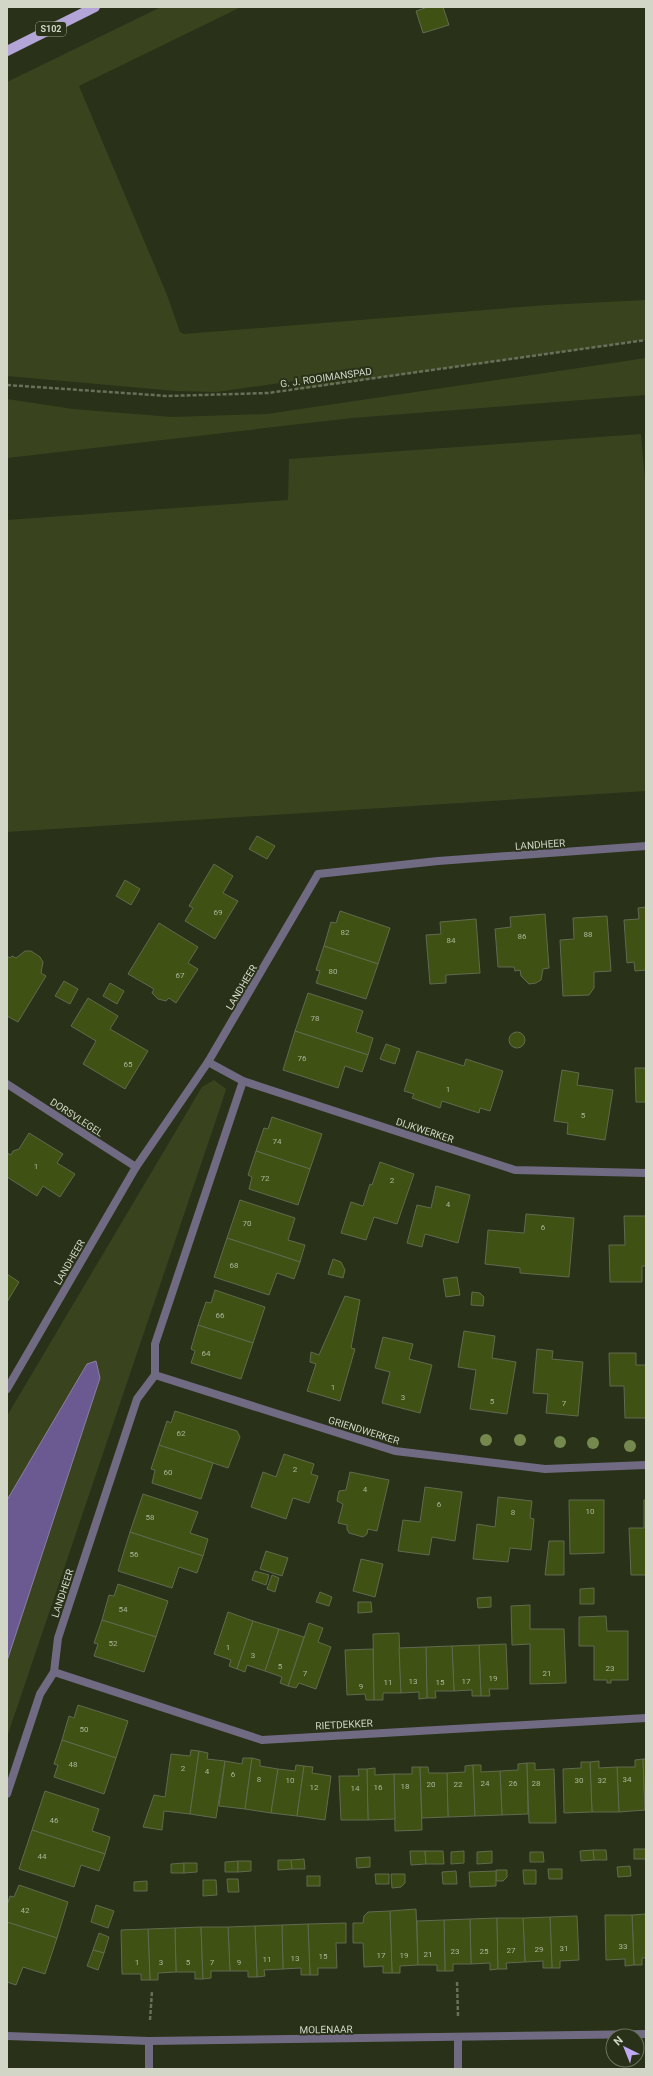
<svg xmlns="http://www.w3.org/2000/svg" width="653" height="2076" font-family="Roboto,sans-serif">
<style>
.green{fill:#39441f}
.water{fill:#6b5a91;stroke:#8a7fa1}
.building{fill:#405114;stroke:#606a4f}
.lines{fill:none;stroke-linecap:round;stroke-linejoin:round}
.path{stroke:#686f5a;stroke-width:2.5;stroke-dasharray:4 2;stroke-linecap:butt}
.street{stroke:#706a82;stroke-width:8}
.primary{stroke:#b3a5d8;stroke-width:10}
.tree{fill:#75894e}
.labels{text-anchor:middle;stroke-width:4;stroke-linejoin:round;paint-order:stroke}
.number-label{font-size:8px;fill:#adb59a}
.shield{fill:#293118;stroke:#9fa492;stroke-width:1}
.shield-label{font-size:9px;font-weight:bold;fill:#d1d6c7}
.street-label{font-size:10px;fill:#d1d6c7;stroke:#293118}
</style>
<rect width="100%" height="100%" fill="#293118"/>
<g class="green">
<path d="M161,7H241L79,86L167,295L180,332L184,334L547,305L646,300V340L295,390L294,381L216,392L176,391L7,376V82Z"/>
<path d="M646,358V395L352,418L7,458V399L73,409L172,417L267,414Z"/>
<path d="M641,434L646,492V791L7,832V520L288,500L289,459Z"/>
<path d="M214,1080L226,1089L220,1108L7,1737V1661L100,1378L96,1361L87,1365L7,1500V1416L202,1087Z"/>
</g>
<path class="water" d="M96,1361L100,1378L7,1661V1500L87,1364Z"/>
<g class="building">
<path d="M428,7H443L449,25L423,33L416,11Z"/>
<path d="M257,836L275,846L267,859L249,849Z"/>
<path d="M214,864L233,876L223,893L238,901L215,939L185,921L193,908L189,906Z"/>
<path d="M125,880L140,889L131,905L116,896Z"/>
<path d="M646,907V970L635,971L634,962L627,963L624,920L639,919L638,908Z"/>
<path d="M340,911L390,928L378,964L324,946L331,922L336,923Z"/>
<path d="M545,914L549,968L543,969L541,980L536,983L529,984L521,976L520,970L515,971L514,967H498L495,929L511,927L510,917Z"/>
<path d="M607,916L611,971L594,972V988L589,995L563,996L560,940L574,939L573,918Z"/>
<path d="M476,919L480,973L446,975V983L430,984L426,935L441,934L440,922Z"/>
<path d="M159,923L198,947L188,963L198,969L176,1003L169,998L166,1001L158,999L152,993L154,989L128,974Z"/>
<path d="M324,946L378,964L366,999L316,983L320,971L316,970Z"/>
<path d="M25,951H31L40,957L43,962L41,973L46,976L18,1022L7,1016V956L10,958L12,956L16,958Z"/>
<path d="M64,981L78,989L70,1004L55,996Z"/>
<path d="M110,983L124,991L117,1004L103,996Z"/>
<path d="M308,993L363,1011L356,1032L373,1038L368,1055L295,1031Z"/>
<path d="M88,998L118,1016L110,1029L148,1051L125,1089L83,1064L96,1041L71,1026Z"/>
<path d="M295,1031L368,1055L362,1072L345,1066L338,1088L283,1070Z"/>
<circle cx="517" cy="1040" r="8"/>
<path d="M386,1044L400,1049L395,1064L380,1059Z"/>
<path d="M417,1051L464,1066L466,1059L503,1071L490,1111L480,1108L479,1113L442,1101L440,1108L412,1098L414,1094L404,1091Z"/>
<path d="M635,1068H646V1102H636Z"/>
<path d="M562,1070L579,1073L577,1085L613,1090L605,1140L567,1134L568,1123L554,1121Z"/>
<path d="M272,1117L322,1134L310,1169L256,1151L264,1128L268,1129Z"/>
<path d="M29,1133L63,1154L57,1163L75,1174L60,1197L43,1186L37,1196L7,1177V1153L11,1155L13,1151L19,1149Z"/>
<path d="M256,1151L310,1169L298,1205L249,1189L252,1177L248,1175Z"/>
<path d="M380,1162L414,1174L397,1224L374,1217L366,1240L341,1233L351,1202L363,1206L370,1184L372,1185Z"/>
<path d="M436,1186L470,1195L458,1243L425,1234L422,1247L407,1243L417,1205L431,1208Z"/>
<path d="M240,1200L295,1218L288,1240L305,1245L300,1262L227,1238Z"/>
<path d="M526,1214L574,1218L569,1277L520,1273V1268L485,1264L488,1230L524,1233Z"/>
<path d="M624,1216H646V1266H642V1282H610L609,1245H625Z"/>
<path d="M227,1238L300,1262L294,1279L277,1273L269,1295L214,1277Z"/>
<path d="M333,1259L341,1262L345,1270L343,1278L328,1274Z"/>
<path d="M7,1274L19,1282L7,1302Z"/>
<path d="M457,1277L460,1295L446,1297L443,1279Z"/>
<path d="M215,1290L265,1307L253,1343L198,1325L206,1302L211,1303Z"/>
<path d="M472,1292L480,1293L484,1297L483,1306L471,1305Z"/>
<path d="M345,1296L360,1300L351,1348L355,1349L340,1401L307,1391L316,1364L310,1362L311,1352L319,1355Z"/>
<path d="M198,1325L253,1343L241,1379L191,1363L195,1351L191,1349Z"/>
<path d="M464,1331L495,1336L492,1358L516,1362L507,1414L470,1409L476,1370L458,1367Z"/>
<path d="M383,1337L413,1344L409,1359L432,1365L420,1413L382,1403L390,1372L375,1368Z"/>
<path d="M537,1349L553,1351L552,1359L583,1362L578,1416L546,1413L548,1394L533,1393Z"/>
<path d="M609,1353H636V1365H646V1418H625L624,1386H610Z"/>
<path d="M175,1411L237,1431L240,1437L228,1468L159,1445L167,1421L171,1423Z"/>
<path d="M159,1445L213,1463L201,1499L152,1483L155,1470L151,1469Z"/>
<path d="M284,1454L314,1464L311,1474L318,1476L309,1503L293,1498L286,1519L251,1507L263,1472L276,1477Z"/>
<path d="M350,1472L389,1480L377,1531L368,1529L367,1534L363,1537L349,1533L347,1529V1525L338,1523L343,1504L337,1501L339,1491L346,1490Z"/>
<path d="M425,1487L462,1492L455,1541L432,1537L429,1555L398,1551L403,1520L420,1522Z"/>
<path d="M143,1494L198,1512L190,1533L208,1539L203,1556L130,1532Z"/>
<path d="M498,1497L532,1501L530,1518L534,1519L531,1550L510,1548L508,1562L473,1559L477,1524L495,1527Z"/>
<path d="M569,1500H604V1553L570,1554Z"/>
<path d="M644,1500H646V1575H631L629,1528H644Z"/>
<path d="M130,1532L203,1556L197,1573L179,1567L172,1588L118,1571Z"/>
<path d="M549,1541H564V1575H545Z"/>
<path d="M266,1551L288,1558L282,1576L260,1569Z"/>
<path d="M361,1559L383,1564L375,1597L353,1591Z"/>
<path d="M255,1571L269,1575L266,1585L252,1580Z"/>
<path d="M272,1575L279,1578L275,1592L267,1589Z"/>
<path d="M118,1584L168,1601L156,1637L102,1620L109,1595L114,1596Z"/>
<path d="M594,1588V1604H580V1589Z"/>
<path d="M320,1592L332,1597L329,1606L316,1602Z"/>
<path d="M491,1597V1607L478,1608L477,1598Z"/>
<path d="M358,1602H371L372,1612L358,1613Z"/>
<path d="M530,1605V1629H564L566,1683L530,1684V1644L512,1645L511,1606Z"/>
<path d="M228,1612L253,1621L237,1669L229,1666L231,1660L214,1654Z"/>
<path d="M606,1616L607,1631H628V1680H611V1683H607V1680H594V1646H579V1617Z"/>
<path d="M102,1620L156,1637L144,1672L94,1656L98,1644L94,1643Z"/>
<path d="M253,1621L279,1629L265,1671L247,1665L245,1672L237,1669Z"/>
<path d="M309,1623L323,1628L318,1642L331,1647L316,1689L299,1683L296,1688L288,1686Z"/>
<path d="M279,1629L304,1637L288,1686L280,1683L282,1677L265,1671Z"/>
<path d="M399,1633L401,1693H383V1700H374L373,1634Z"/>
<path d="M506,1644L508,1689H489L490,1696H481L479,1645Z"/>
<path d="M479,1645L481,1696H472V1690L454,1691L452,1646Z"/>
<path d="M452,1646L454,1691H435L436,1698H427L426,1647Z"/>
<path d="M426,1647L427,1698L419,1699V1692L401,1693L399,1648Z"/>
<path d="M373,1649L374,1700H366L365,1694L347,1695L345,1650Z"/>
<path d="M78,1705L128,1721L116,1758L62,1740L69,1716L74,1718Z"/>
<path d="M62,1740L116,1758L104,1794L54,1777L58,1765L54,1764Z"/>
<path d="M191,1750L199,1751L190,1814L164,1811L162,1830L143,1827L154,1795L165,1797L171,1754L190,1756Z"/>
<path d="M199,1751L208,1753L207,1759L225,1761L216,1818L190,1814Z"/>
<path d="M243,1758H252L245,1809L219,1806L225,1761L242,1764Z"/>
<path d="M252,1758L260,1760V1766L278,1769L271,1813L245,1809Z"/>
<path d="M643,1759L645,1810L619,1812L617,1767H635V1760Z"/>
<path d="M643,1759H646V1810H645Z"/>
<path d="M599,1761V1768L617,1767L619,1812H592L590,1762Z"/>
<path d="M581,1762H590L592,1812L564,1813L563,1769L581,1768Z"/>
<path d="M527,1763L528,1814L502,1815L500,1771L518,1770V1764Z"/>
<path d="M527,1763H535V1770L554,1769L556,1823H529Z"/>
<path d="M296,1765L304,1766L297,1816L271,1813L278,1769L295,1771Z"/>
<path d="M473,1765L475,1816L448,1817L447,1773L465,1772V1766Z"/>
<path d="M473,1765H481V1772L500,1771L502,1815L475,1816Z"/>
<path d="M304,1766L313,1767L312,1773L331,1776L325,1820L297,1816Z"/>
<path d="M412,1767H420L422,1830L395,1831L394,1774H412Z"/>
<path d="M420,1767H428L429,1773H447L448,1817L422,1818Z"/>
<path d="M375,1768V1775L394,1774L395,1819L368,1820L367,1769Z"/>
<path d="M358,1769H367L368,1820H341L339,1776H359Z"/>
<path d="M45,1791L99,1809L92,1831L110,1837L105,1854L32,1830Z"/>
<path d="M32,1830L105,1854L99,1871L81,1865L74,1887L19,1869Z"/>
<rect x="634" y="1849" width="12" height="10"/>
<path d="M593,1850H606L607,1860H594Z"/>
<path d="M593,1850L594,1860L581,1861L580,1851Z"/>
<path d="M410,1851H425L426,1864L411,1865Z"/>
<path d="M425,1851H443L444,1864H426Z"/>
<path d="M464,1851V1863L451,1864V1852Z"/>
<path d="M492,1851V1863L477,1864V1852Z"/>
<path d="M530,1852H543L544,1862H530Z"/>
<path d="M370,1857V1867L357,1868L356,1858Z"/>
<path d="M304,1859L305,1869H292L291,1860Z"/>
<path d="M278,1860H291L292,1869L278,1870Z"/>
<path d="M238,1861V1872H225V1862Z"/>
<path d="M238,1861H251V1871L238,1872Z"/>
<path d="M184,1863V1873H171V1864Z"/>
<path d="M184,1863H197V1872L184,1873Z"/>
<path d="M630,1866L631,1876L618,1877L617,1867Z"/>
<path d="M548,1869H562V1879H549Z"/>
<path d="M496,1870H507V1877L503,1881H496Z"/>
<path d="M523,1870H536V1884H524Z"/>
<path d="M456,1871L457,1884H443L442,1872Z"/>
<path d="M496,1871V1886L470,1887L469,1872Z"/>
<path d="M375,1874H389V1884H376Z"/>
<path d="M391,1874H405V1883L401,1887L392,1888Z"/>
<rect x="307" y="1876" width="13" height="10"/>
<path d="M227,1879H238L239,1892H228Z"/>
<path d="M203,1880H216L217,1895L203,1896Z"/>
<path d="M147,1881V1891H134V1882Z"/>
<path d="M19,1885L68,1902L57,1938L7,1922V1905L10,1896L14,1897Z"/>
<path d="M96,1905L114,1911L108,1928L91,1922Z"/>
<path d="M416,1909L418,1965L400,1966V1973H392L390,1911Z"/>
<path d="M390,1911L392,1973H383V1966L364,1967L363,1943H353V1923H363L364,1916L368,1912Z"/>
<path d="M646,1914V1958H642V1965H634L632,1915Z"/>
<path d="M605,1915H632L634,1965L625,1966V1959L606,1960Z"/>
<path d="M577,1916L579,1960L560,1961V1968H552L550,1917Z"/>
<path d="M550,1917L552,1968H543V1961L525,1962L523,1918Z"/>
<path d="M497,1918L498,1969L490,1970V1963L471,1964L470,1919Z"/>
<path d="M497,1918H523L525,1962L506,1963L507,1969H498Z"/>
<path d="M470,1919L471,1964H453V1971H445L444,1920Z"/>
<path d="M444,1920L445,1971H437V1965H418L417,1921Z"/>
<path d="M7,1922L57,1938L45,1974L23,1967L16,1985L7,1982Z"/>
<path d="M346,1923V1943H336L337,1968H318V1975H310L308,1924Z"/>
<path d="M308,1924L310,1975H301V1968L283,1969L282,1925Z"/>
<path d="M282,1925L283,1969L264,1970L265,1976L257,1977L255,1926Z"/>
<path d="M255,1926L257,1977H248V1971H230L228,1927Z"/>
<path d="M201,1927L203,1979H195V1972H176L175,1928Z"/>
<path d="M201,1927H228L230,1971H211V1978L203,1979Z"/>
<path d="M175,1928L176,1972L158,1973V1980H150L148,1929Z"/>
<path d="M148,1929L150,1980H141V1974H122L121,1930Z"/>
<path d="M99,1933L109,1937L104,1953L93,1950Z"/>
<path d="M93,1950L104,1953L98,1970L87,1966Z"/>
</g>
<g class="lines">
<g class="path">
<path d="M7,385L168,396L268,393L646,340"/>
<path d="M457,1982L458,2016"/>
<path d="M150,2020L152,1991"/>
</g>
<g class="street">
<path d="M208,1062L243,1081L515,1170L646,1173"/>
<path d="M7,1084L136,1167"/>
<path d="M155,1375L395,1451L545,1469L646,1465"/>
<path d="M7,1389L136,1167L208,1062L318,874L438,861L646,846"/>
<path d="M54,1672L262,1740L646,1718"/>
<path d="M7,1794L40,1694L54,1672L58,1638L137,1399L155,1375V1344L243,1081"/>
<path d="M7,2036L149,2041L646,2034"/>
<path d="M458,2037V2069"/>
<path d="M149,2041V2069"/>
</g>
<path class="primary" d="M7,51L95,7"/>
</g>
<g class="tree">
<circle cx="486" cy="1440" r="6"/>
<circle cx="520" cy="1440" r="6"/>
<circle cx="560" cy="1442" r="6"/>
<circle cx="593" cy="1443" r="6"/>
<circle cx="630" cy="1446" r="6"/>
</g>
<g class="labels">
<g class="number-label">
<text x="218" y="915">69</text>
<text x="345" y="935">82</text>
<text x="588" y="937">88</text>
<text x="522" y="939">86</text>
<text x="451" y="943">84</text>
<text x="333" y="974">80</text>
<text x="180" y="978">67</text>
<text x="315" y="1021">78</text>
<text x="302" y="1061">76</text>
<text x="128" y="1067">65</text>
<text x="448" y="1092">1</text>
<text x="583" y="1118">5</text>
<text x="277" y="1144">74</text>
<text x="36" y="1169">1</text>
<text x="265" y="1181">72</text>
<text x="392" y="1183">2</text>
<text x="448" y="1207">4</text>
<text x="247" y="1226">70</text>
<text x="543" y="1230">6</text>
<text x="234" y="1268">68</text>
<text x="220" y="1318">66</text>
<text x="206" y="1356">64</text>
<text x="333" y="1390">1</text>
<text x="403" y="1400">3</text>
<text x="492" y="1404">5</text>
<text x="564" y="1406">7</text>
<text x="181" y="1436">62</text>
<text x="295" y="1472">2</text>
<text x="168" y="1475">60</text>
<text x="365" y="1492">4</text>
<text x="439" y="1507">6</text>
<text x="590" y="1514">10</text>
<text x="513" y="1515">8</text>
<text x="150" y="1520">58</text>
<text x="134" y="1557">56</text>
<text x="123" y="1612">54</text>
<text x="113" y="1646">52</text>
<text x="228" y="1650">1</text>
<text x="253" y="1658">3</text>
<text x="280" y="1669">5</text>
<text x="610" y="1671">23</text>
<text x="305" y="1676">7</text>
<text x="547" y="1676">21</text>
<text x="493" y="1681">19</text>
<text x="413" y="1684">13</text>
<text x="466" y="1684">17</text>
<text x="388" y="1685">11</text>
<text x="440" y="1685">15</text>
<text x="361" y="1689">9</text>
<text x="84" y="1732">50</text>
<text x="73" y="1767">48</text>
<text x="183" y="1771">2</text>
<text x="207" y="1774">4</text>
<text x="233" y="1777">6</text>
<text x="259" y="1782">8</text>
<text x="627" y="1782">34</text>
<text x="290" y="1783">10</text>
<text x="579" y="1783">30</text>
<text x="602" y="1783">32</text>
<text x="485" y="1786">24</text>
<text x="513" y="1786">26</text>
<text x="536" y="1786">28</text>
<text x="431" y="1787">20</text>
<text x="458" y="1787">22</text>
<text x="405" y="1789">18</text>
<text x="314" y="1790">12</text>
<text x="378" y="1790">16</text>
<text x="355" y="1791">14</text>
<text x="54" y="1823">46</text>
<text x="42" y="1859">44</text>
<text x="25" y="1913">42</text>
<text x="623" y="1949">33</text>
<text x="564" y="1951">31</text>
<text x="539" y="1952">29</text>
<text x="511" y="1953">27</text>
<text x="455" y="1954">23</text>
<text x="484" y="1954">25</text>
<text x="428" y="1957">21</text>
<text x="381" y="1958">17</text>
<text x="404" y="1958">19</text>
<text x="323" y="1959">15</text>
<text x="295" y="1961">13</text>
<text x="267" y="1962">11</text>
<text x="137" y="1965">1</text>
<text x="161" y="1965">3</text>
<text x="188" y="1965">5</text>
<text x="212" y="1965">7</text>
<text x="239" y="1965">9</text>
</g>
<rect class="shield" x="36" y="22" width="30" height="14" rx="3"/>
<g class="shield-label">
<text x="51" y="32">S102</text>
</g>
<g class="street-label">
<text transform="translate(326 377) rotate(-8)" y="4">G. J. ROOIMANSPAD</text>
<text transform="translate(540 844) rotate(-4)" y="4">LANDHEER</text>
<text transform="translate(241 987) rotate(-59)" y="4">LANDHEER</text>
<text transform="translate(77 1117) rotate(33)" y="4">DORSVLEGEL</text>
<text transform="translate(425 1130) rotate(18)" y="4">DIJKWERKER</text>
<text transform="translate(69 1262) rotate(-60)" y="4">LANDHEER</text>
<text transform="translate(364 1430) rotate(17)" y="4">GRIENDWERKER</text>
<text transform="translate(62 1593) rotate(-72)" y="4">LANDHEER</text>
<text transform="translate(344 1724) rotate(-3)" y="4">RIETDEKKER</text>
<text transform="translate(326 2029) rotate(-1)" y="4">MOLENAAR</text>
</g>
</g>
<rect width="653" height="2076" fill="none" stroke="#d1d6c7" stroke-width="16"/>
<g transform="translate(625 2048) rotate(317)"><circle r="19" fill="#293118" stroke="#6c735e"/>
<path d="M0-3L7 15L0 10L-7 15Z" fill="#bfa9f4"/>
<text y="-6" font-size="11" font-weight="bold" text-anchor="middle" fill="#d1d6c7">N</text>
</g>
</svg>
